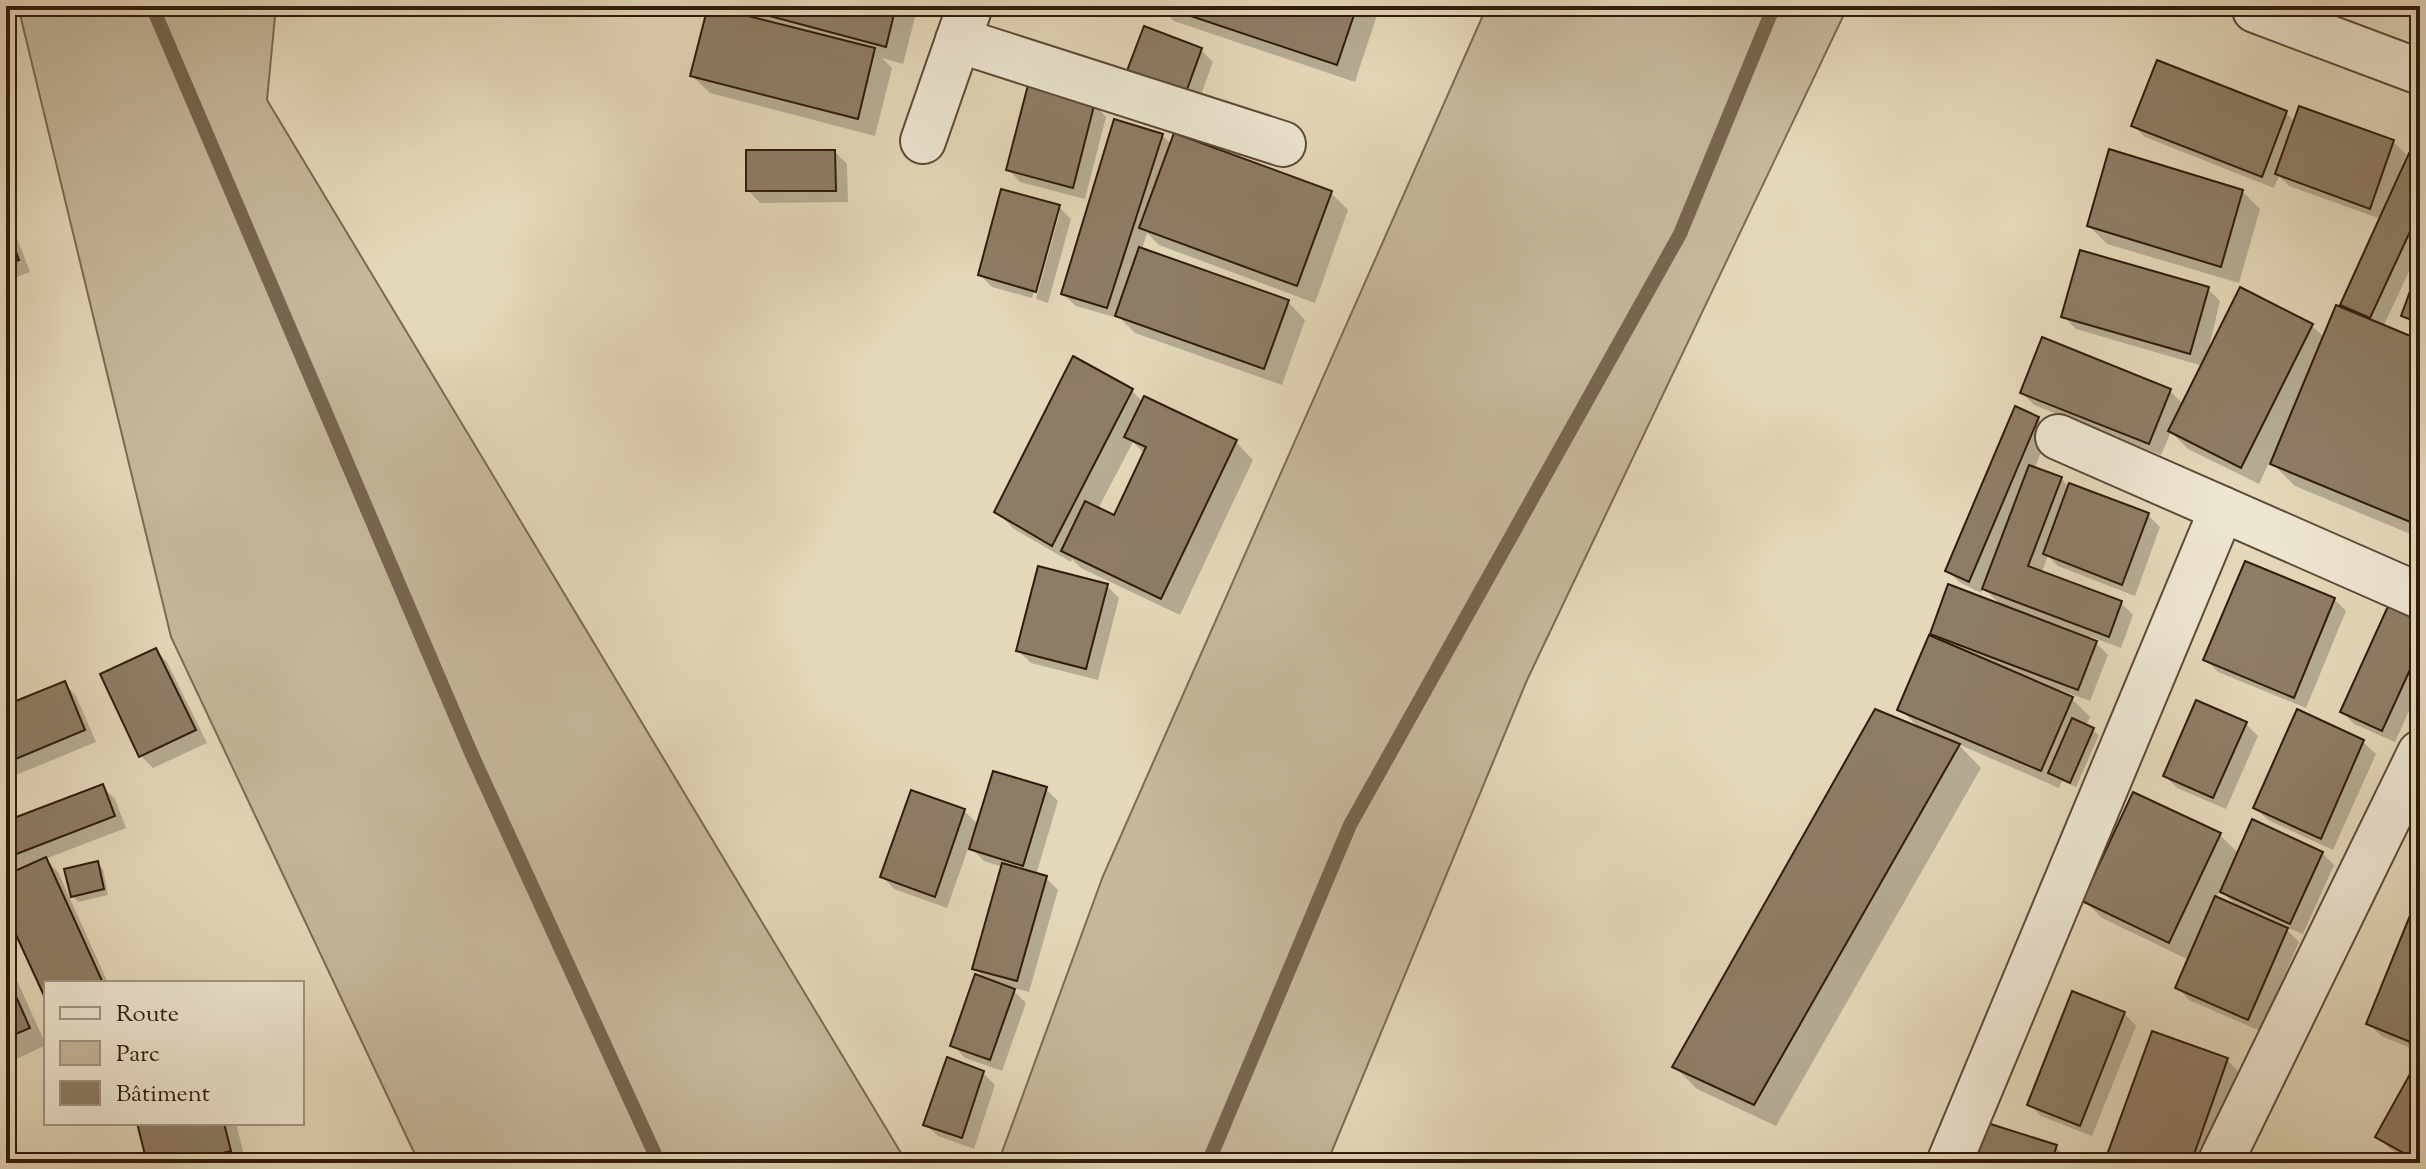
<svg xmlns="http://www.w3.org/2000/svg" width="2426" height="1169" font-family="'Sorts Mill Goudy',serif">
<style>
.green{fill:#c5b89c;stroke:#7b6a54;stroke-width:2}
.shadow{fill:#0003;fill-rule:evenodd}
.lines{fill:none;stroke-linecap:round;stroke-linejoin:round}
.stream{stroke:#776650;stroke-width:14}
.building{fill:#8e7d66;stroke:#311b0c;stroke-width:2}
.street-casing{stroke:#5e4a37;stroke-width:48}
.street{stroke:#ede6d2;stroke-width:44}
</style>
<rect width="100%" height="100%" fill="#e3d8b9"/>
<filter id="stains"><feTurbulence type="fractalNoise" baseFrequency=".0025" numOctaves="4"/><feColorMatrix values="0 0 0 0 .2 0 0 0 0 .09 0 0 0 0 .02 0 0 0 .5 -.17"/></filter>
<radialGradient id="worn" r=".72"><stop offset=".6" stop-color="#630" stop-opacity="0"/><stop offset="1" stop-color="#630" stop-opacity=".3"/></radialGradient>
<g class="green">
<path d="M18,6H276L267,100L907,1163H419L171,637Z"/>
<path d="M1487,6H1848L1527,680L1327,1163H998L1103,876Z"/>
</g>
<g class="shadow">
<path d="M714,6H918L903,64L882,58L892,68L875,136L710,93L692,76L718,10Z"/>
<path d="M1159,6H1380L1355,82L1174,21Z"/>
<path d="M1201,50L1213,62L1193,117L1137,96Z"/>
<path d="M1094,104L1106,117L1085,199L1020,182L1008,169Z"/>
<path d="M2300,108L2393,142L2406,154L2398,176L2420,160V248L2383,327L2420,342V538L2295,486L2270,461L2259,484L2188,449L2171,432L2161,455L2034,405L2022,393L2170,391L2183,404L2203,366L2076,329L2063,316L2208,289L2220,301L2206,360L2312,326L2325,338L2352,313L2343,304L2381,219L2289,186L2279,176L2274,188L2145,137L2133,125L2286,113L2295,122Z"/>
<path d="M1162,135L1172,145L1331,193L1348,210L1315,303L1159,245L1147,233L1142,250L1288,302L1305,320L1282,385L1135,333L1121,319L1076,306L1063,294Z"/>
<path d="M835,152L847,164L848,202L760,203L748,190Z"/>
<path d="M2242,191L2260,209L2239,283L2107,244L2089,226Z"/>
<path d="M1059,207L1071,219L1048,303L1036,299L1060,212H1056L1032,298L992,287L980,275Z"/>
<path d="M6,209L30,272L6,281Z"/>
<path d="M2420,270V329L2403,315Z"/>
<path d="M1073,359L1132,391L1143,402L1236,442L1253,460L1180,615L1081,568L1072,559L1071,562L1014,529L996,511ZM1133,442L1145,454L1115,518L1098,509Z"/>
<path d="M6,415L12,430L6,433Z"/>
<path d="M2038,419L2050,431L2034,469L2061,478L2070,488L2148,515L2160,527L2135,596L2058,566L2048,556L2041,574L2121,603L2133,615L2121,648L2089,636L2108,655L2090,701L2060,690L2059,693L2072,699L2090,717L2086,726L2099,735L2076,787L2062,781L2059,788L1958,744L1981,768L1776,1126L1697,1089L1675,1067L1920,729L1900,709L1940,641L1932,633L2003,607L1983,588L1981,593L1959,582L1947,570Z"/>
<path d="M1107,586L1119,598L1098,680L1031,663L1018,651Z"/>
<path d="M2334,599L2346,611L2306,708L2218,672L2206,660Z"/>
<path d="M2420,620V687L2395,742L2354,724L2342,712Z"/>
<path d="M155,650L167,662L207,743L153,768L141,756Z"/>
<path d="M64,683L76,696L96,742L9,778L6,708Z"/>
<path d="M2298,712L2363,742L2376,754L2333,850L2268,820L2255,808Z"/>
<path d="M2246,724L2258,736L2226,809L2177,788L2165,776Z"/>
<path d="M103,787L115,799L126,828L45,859L58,872L108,983H46V996L6,908V823Z"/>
<path d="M1046,789L1058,801L1036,875L1046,878L1058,890L1029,992L1010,987L1026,1003L1002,1071L965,1058L953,1045L987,981L975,968L1003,867L984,861L969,846L947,908L894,889L882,876L964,811L979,825Z"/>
<path d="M2134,795L2220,835L2239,854L2322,853L2334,865L2303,934L2283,926L2299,942L2260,1031L2189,1000L2177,987L2189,960L2102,918L2084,900ZM2220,890L2239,908L2216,898Z"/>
<path d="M97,864L103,869L108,895L78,902L73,896Z"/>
<path d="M2420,919V1052L2381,1036L2369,1024Z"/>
<path d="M6,956L46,1045L6,1064Z"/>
<path d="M2124,1013L2136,1026L2092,1136L2041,1116L2029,1104Z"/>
<path d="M2227,1060L2239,1072L2207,1163H2118L2110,1155Z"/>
<path d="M2420,1060V1163H2415L2390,1149L2378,1137Z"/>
<path d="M983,1073L995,1085L974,1149L938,1136L925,1124Z"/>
<path d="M139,1123H236L246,1163H149Z"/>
<path d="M2056,1147L2068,1159L2067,1163H1970Z"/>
<path d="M1591,1158L1604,1163H1589Z"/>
</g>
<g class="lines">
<g class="stream">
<path d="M152,6L472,755L659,1163"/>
<path d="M1208,1163L1350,825L1680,234L1774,6"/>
</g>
</g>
<g class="building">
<path d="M708,6L875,48L858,119L690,76Z"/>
<path d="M732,6H896L886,47Z"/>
<path d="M1161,6H1357L1337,65Z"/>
<path d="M1144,26L1202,48L1181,106L1122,84Z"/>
<path d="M2157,60L2287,111L2262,177L2131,126Z"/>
<path d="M1028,85L1095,102L1073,188L1006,170Z"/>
<path d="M2299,106L2394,140L2370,209L2275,174Z"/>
<path d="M1114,119L1163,134L1107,308L1061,294Z"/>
<path d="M1174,133L1332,191L1297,286L1139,228Z"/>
<path d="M2109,149L2243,190L2221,267L2087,226Z"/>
<path d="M746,150H835L836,191H746Z"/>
<path d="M2409,153L2420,158V210L2370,318L2340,305Z"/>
<path d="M1001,189L1060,205L1036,292L978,275Z"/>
<path d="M6,225L19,260L6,265Z"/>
<path d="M1139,247L1289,300L1264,369L1115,316Z"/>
<path d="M2080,250L2209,287L2190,354L2061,317Z"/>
<path d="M2420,264V323L2401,316Z"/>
<path d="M2240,287L2313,324L2241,468L2168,431Z"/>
<path d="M2336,305L2420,340V526L2270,464Z"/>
<path d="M2042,337L2171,389L2149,444L2020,393Z"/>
<path d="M1073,356L1133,389L1052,546L994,512Z"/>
<path d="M1144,396L1237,440L1161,599L1061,551L1085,501L1114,515L1146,447L1124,437Z"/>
<path d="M2015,406L2039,417L1969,582L1945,571Z"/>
<path d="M2029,465L2062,477L2028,566L2122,601L2109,637L1982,589Z"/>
<path d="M2069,483L2149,513L2122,585L2043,554Z"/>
<path d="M2245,561L2335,598L2294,698L2203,660Z"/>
<path d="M1038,566L1108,584L1086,669L1016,651Z"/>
<path d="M1948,584L2097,641L2078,690L1930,634Z"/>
<path d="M2389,604L2420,618V648L2382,731L2340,712Z"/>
<path d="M1929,635L2073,697L2041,771L1897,710Z"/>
<path d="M156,648L196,730L139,757L100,674Z"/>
<path d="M65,681L85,730L6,763V705Z"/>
<path d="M2196,700L2247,722L2213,798L2163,776Z"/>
<path d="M1875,709L1960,744L1754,1105L1672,1067Z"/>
<path d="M2297,709L2364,740L2321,839L2253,808Z"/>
<path d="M2072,718L2094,728L2070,783L2048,773Z"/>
<path d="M993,771L1047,787L1023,866L969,849Z"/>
<path d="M103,784L115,816L6,858V821Z"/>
<path d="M911,790L965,809L935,897L880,877Z"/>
<path d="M2133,792L2221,833L2169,943L2082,901Z"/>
<path d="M2252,819L2323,852L2290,924L2220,892Z"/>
<path d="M46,857L103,983H46V1000L6,913V875Z"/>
<path d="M98,861L104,889L71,897L64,869Z"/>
<path d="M1002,863L1047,876L1017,981L972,969Z"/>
<path d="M2215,896L2288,928L2248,1020L2175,988Z"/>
<path d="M2411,913L2420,917V1046L2366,1024Z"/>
<path d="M6,974L30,1028L6,1038Z"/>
<path d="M975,974L1015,989L990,1060L950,1046Z"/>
<path d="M2072,991L2125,1012L2080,1126L2027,1105Z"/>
<path d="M2152,1031L2228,1058L2191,1163H2129L2107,1155Z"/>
<path d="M2420,1056V1162L2375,1137Z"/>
<path d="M947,1057L984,1071L962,1138L923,1125Z"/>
<path d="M1981,1121L2057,1145L2051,1163H1968Z"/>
<path d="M137,1123H224L231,1151L182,1163H147Z"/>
</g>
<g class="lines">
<defs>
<g id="street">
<path d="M2255,10L2420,72"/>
<path d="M958,40L1283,144"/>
<path d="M923,141L970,6"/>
<path d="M2058,437L2420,596"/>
<path d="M1949,1163L2222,509"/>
<path d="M2220,1163L2420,753"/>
</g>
</defs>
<use href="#street" class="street-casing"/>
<use href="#street" class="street"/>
</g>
<rect width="2426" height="1169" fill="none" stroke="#e3d8b9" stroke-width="32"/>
<rect x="8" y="8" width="2410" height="1153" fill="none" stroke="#311b0c" stroke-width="4"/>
<rect x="16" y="16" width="2394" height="1137" fill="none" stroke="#311b0c" stroke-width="2"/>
<rect x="44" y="981" width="260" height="144" fill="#ede6d2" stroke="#a29583" stroke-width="2"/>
<rect x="60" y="1007" width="40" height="12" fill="#ede6d2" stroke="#a29583" stroke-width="2"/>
<text x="116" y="1021" font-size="24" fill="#311b0c">Route</text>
<rect x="60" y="1041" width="40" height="24" fill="#c5b89c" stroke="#a29583" stroke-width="2"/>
<text x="116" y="1061" font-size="24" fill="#311b0c">Parc</text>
<rect x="60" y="1081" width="40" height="24" fill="#8e7d66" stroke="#a29583" stroke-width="2"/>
<text x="116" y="1101" font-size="24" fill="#311b0c">Bâtiment</text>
<rect width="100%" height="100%" filter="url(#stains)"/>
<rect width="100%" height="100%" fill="url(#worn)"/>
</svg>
